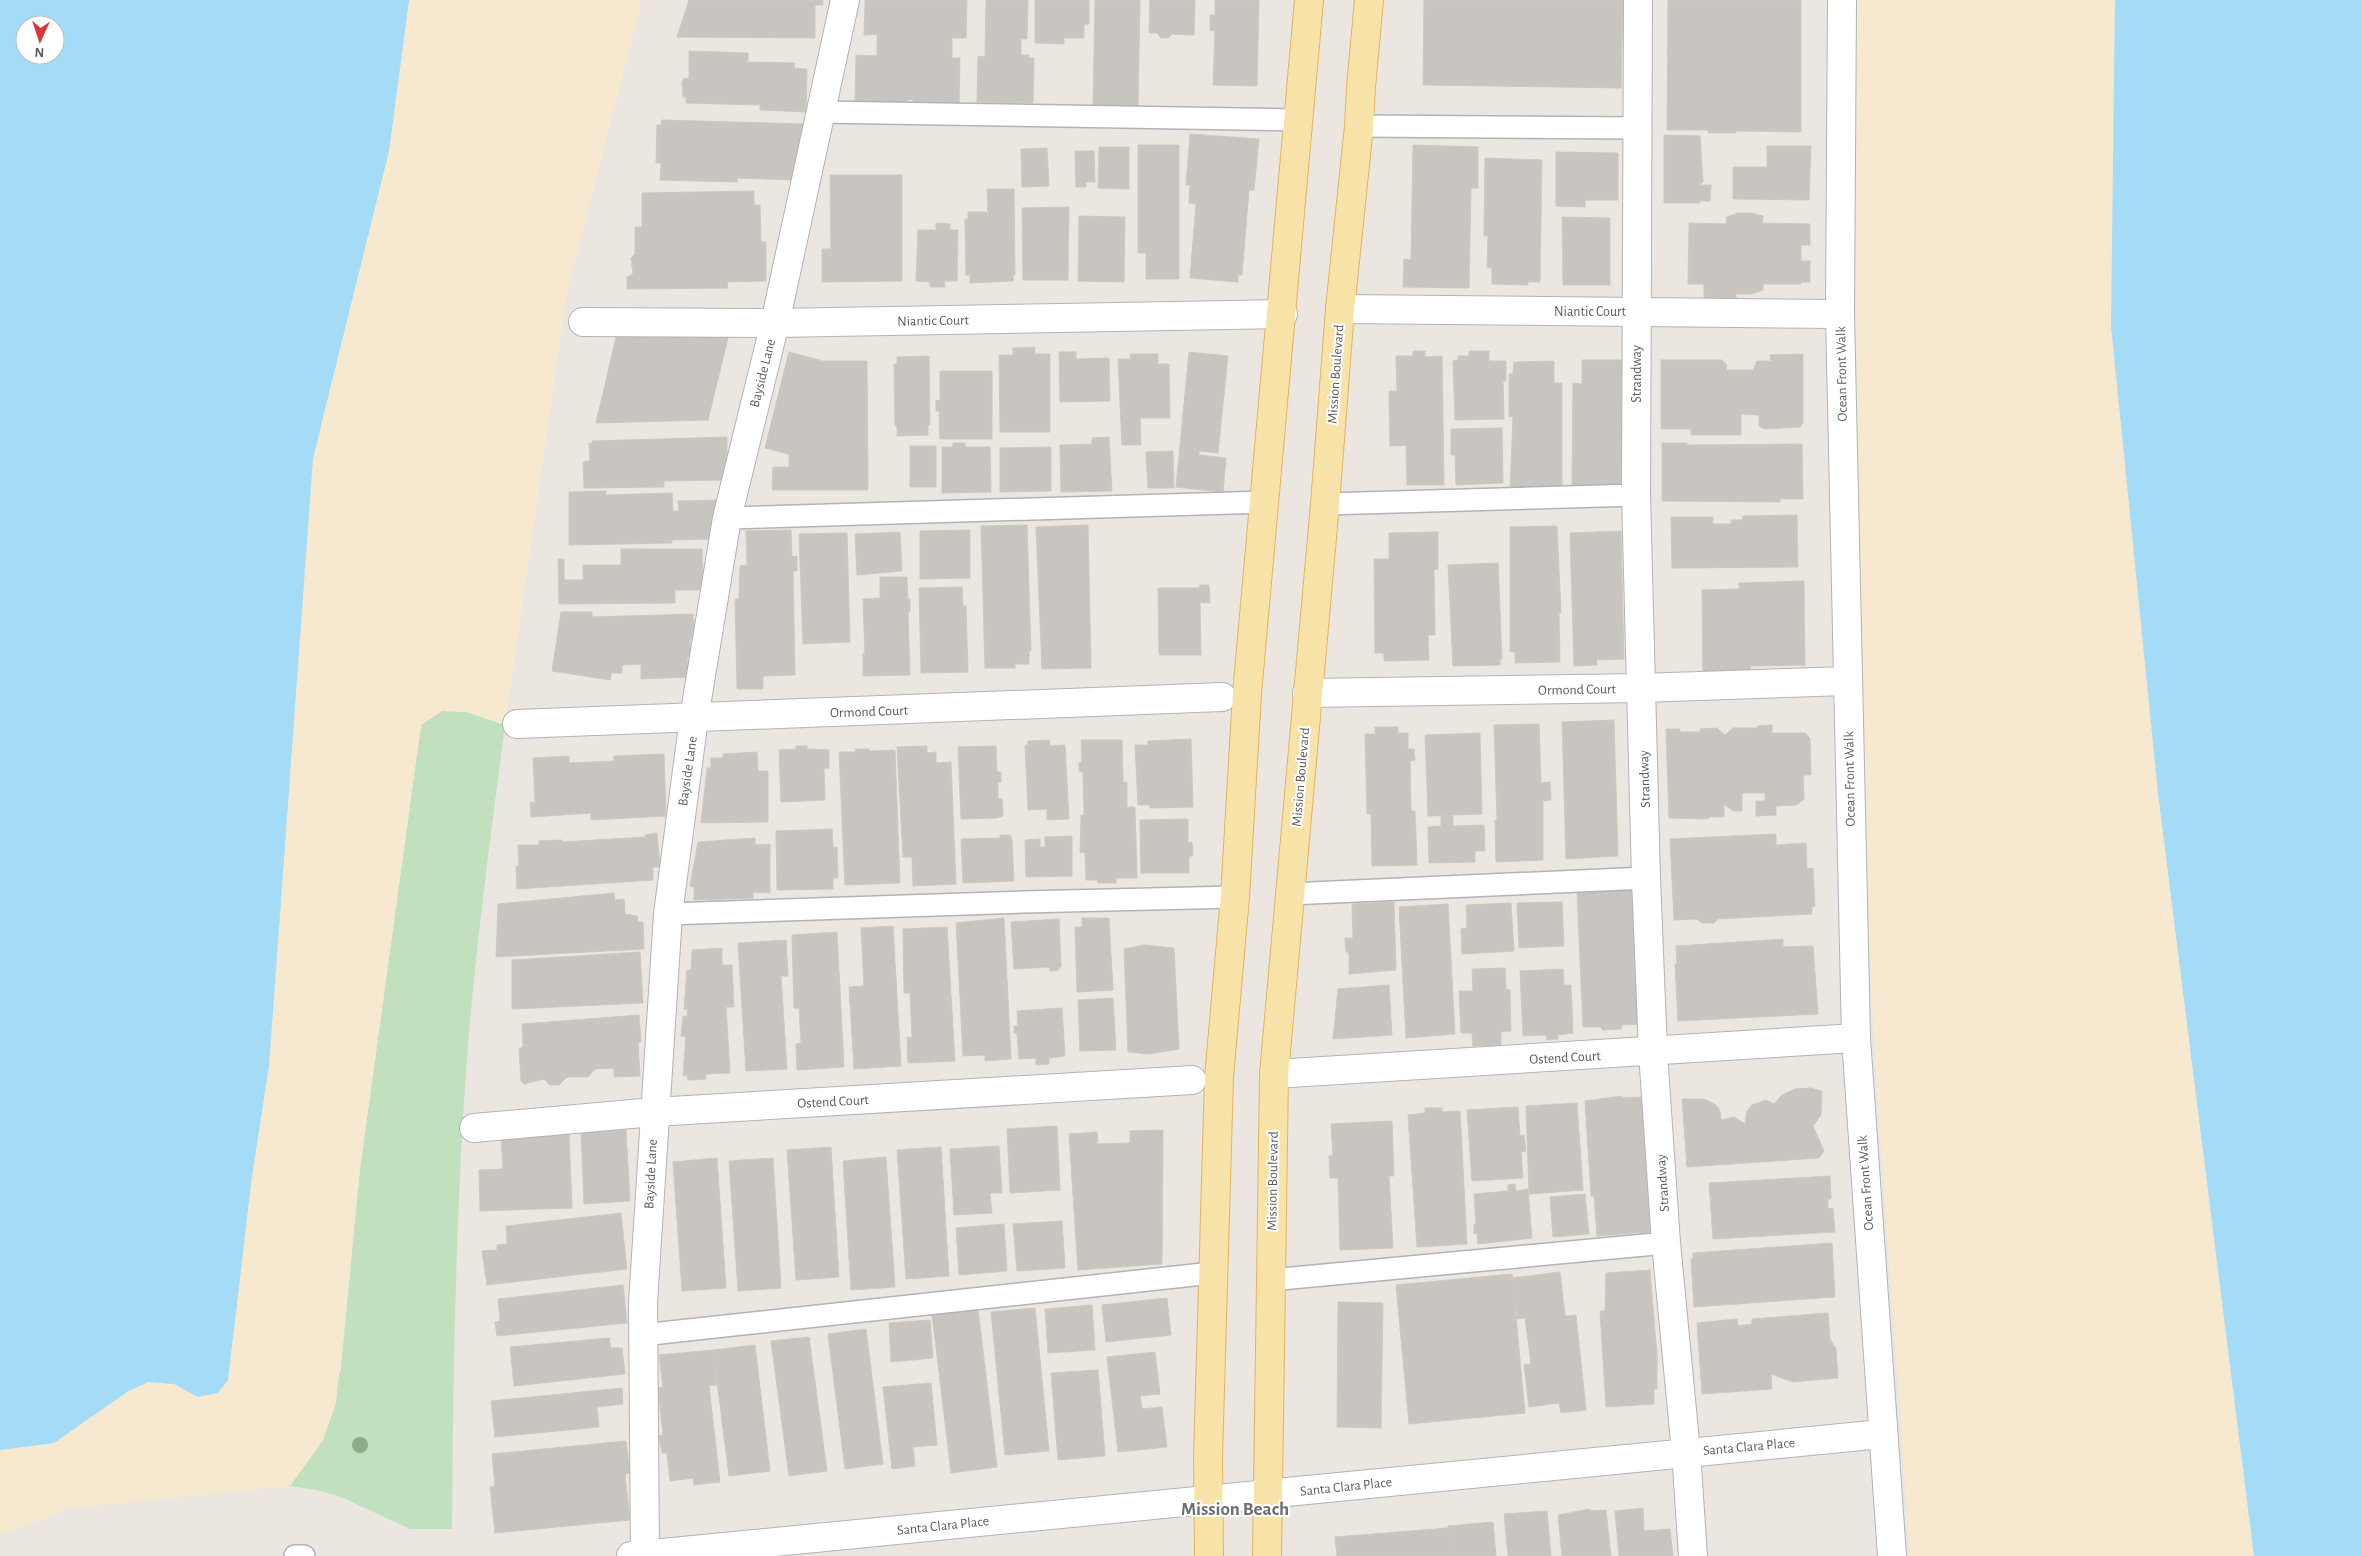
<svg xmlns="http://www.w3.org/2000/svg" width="2362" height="1556" font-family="'Alegreya Sans',sans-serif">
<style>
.green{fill:#c1e1be}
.sand{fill:#f6e9d0}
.water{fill:#a4dbf7;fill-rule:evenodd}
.building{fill:#c8c4bf;stroke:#cec8bf}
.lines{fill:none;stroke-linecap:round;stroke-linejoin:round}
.service-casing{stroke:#b1b3b7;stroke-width:24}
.pedestrian-casing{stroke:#b1b3b7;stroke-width:30}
.minor-casing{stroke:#b1b3b7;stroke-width:30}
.primary-casing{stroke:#e4b25f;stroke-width:30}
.service{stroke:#fff;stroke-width:21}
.pedestrian{stroke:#fff;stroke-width:28}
.minor{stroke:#fff;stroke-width:28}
.primary{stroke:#f7e3a8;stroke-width:28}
.tree{fill:#8cad85}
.labels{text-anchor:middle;stroke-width:4;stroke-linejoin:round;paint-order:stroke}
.street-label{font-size:14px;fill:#595d60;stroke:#fff}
.district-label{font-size:19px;font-weight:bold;fill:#6a6f72;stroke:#fff}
</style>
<rect width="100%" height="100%" fill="#ebe7e0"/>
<path class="green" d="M442,711L466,712L505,725C488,856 470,988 463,1120C455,1256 453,1392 452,1529H410L341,1497L316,1490L290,1486L323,1440L341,1368L360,1169L421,725Z"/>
<g class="sand">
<path d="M409,0H642L567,291L505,725L466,712L442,711L421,725L360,1169L336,1403L323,1440L290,1486L73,1508L0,1535V1450L54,1443L127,1392L148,1382L174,1384L198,1397L228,1380L252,1176L269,1066L313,458L389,151Z"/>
<path d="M1857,0H2115L2111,326L2158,793L2254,1556H1910C1899,1382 1884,1207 1874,1033C1855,689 1856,344 1857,0Z"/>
</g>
<g class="water">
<path d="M0,0H409L389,151L313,458L269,1066L252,1176L228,1380L218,1393L198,1397L174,1384L148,1382L127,1392L54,1443L0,1450ZM25,25H55V55H25Z"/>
<path d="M2115,0H2362V1556H2254L2158,793L2111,326Z"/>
</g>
<g class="building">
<path d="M689,0H823V5H815V38L677,37Z"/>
<path d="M865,0H967L966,38H952V58H960L959,104L913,103V99L898,102L855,101L856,55L877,56V34L864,35Z"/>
<path d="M986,0H1028L1027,39H1021V55H1029L1028,58H1034L1033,103L977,102L978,56L985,57Z"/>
<path d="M1035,0H1089V24H1084V38H1064V44L1035,43Z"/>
<path d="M1095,0H1140L1138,106H1093Z"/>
<path d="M1150,0H1195L1194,35L1172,34L1168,38H1161L1157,33H1149Z"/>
<path d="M1215,0H1259L1257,86L1213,85L1215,31L1210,30V15H1215Z"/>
<path d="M1424,0H1623L1621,88L1423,85Z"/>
<path d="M1668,0H1801V132L1736,131V133H1708V130H1667Z"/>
<path d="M689,51L748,53V62L795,63L794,68L807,69L806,112L760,110V105L686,103V97H683L682,83L684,78L689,79Z"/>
<path d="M662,120L805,124L792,180L738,178L737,182L660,180L661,163H656L657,125H661Z"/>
<path d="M1190,134L1259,139L1254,190H1249L1242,275H1238V282L1190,278L1196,204L1189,203L1190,185H1186Z"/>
<path d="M1664,135L1700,136L1703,182L1700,185H1711L1710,201H1700V203H1664Z"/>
<path d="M1138,145H1179V279H1146V253H1138Z"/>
<path d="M1413,145L1478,147V188H1471L1469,288L1403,287L1404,259L1411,260Z"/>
<path d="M1767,146H1811L1809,200L1733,199V167H1767Z"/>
<path d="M1099,147H1129V189L1098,188Z"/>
<path d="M1047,148L1049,186L1022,187L1021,149Z"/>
<path d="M1075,151H1094L1095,182H1086V187H1076Z"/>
<path d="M1556,152L1618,153V200H1585V207L1556,206Z"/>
<path d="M1485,158L1542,160L1540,282H1528V285L1492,284V268L1487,267L1488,236H1484Z"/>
<path d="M830,175H902V281L822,282V249H831Z"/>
<path d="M987,189H1014L1015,275H1013V281L970,283V275H966L965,219H968V212H986L988,217Z"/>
<path d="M754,191V205H760L761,242H766V281L727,282L728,288L627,289V277L633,274L631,258L635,254V227H642V193Z"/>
<path d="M1069,207L1068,280H1023L1022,208Z"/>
<path d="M1738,213H1751L1763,216L1762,223L1810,224V245H1801V261H1810V282H1801V284H1763V290L1752,294H1736V299H1704V284H1688L1689,223L1726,224L1727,217Z"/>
<path d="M1079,216L1125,217L1124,282L1078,281Z"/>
<path d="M1562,217L1610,218V285H1563Z"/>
<path d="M936,223L950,224V230H958L957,281H944L945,287H930V282L916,281L918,230H936Z"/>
<path d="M730,330L708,420L596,423L617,333Z"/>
<path d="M1035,347V354H1050V432H1000L999,355H1013V348Z"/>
<path d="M1413,351H1425V357L1442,356L1444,485H1407L1406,445L1390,446L1389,391H1397L1396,356H1413Z"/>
<path d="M1469,351H1489V361H1506V381H1503L1504,419L1455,420L1453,361L1458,360V356H1469Z"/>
<path d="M789,352L823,361H867L868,490H772L773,467H789V454L765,448Z"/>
<path d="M1059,352H1076V359L1109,358L1110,401L1060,402Z"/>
<path d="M1189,352L1228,356L1218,453L1199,451V455L1226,458L1223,492L1176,487Z"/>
<path d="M1130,354H1158V364H1169L1170,418H1140L1141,445H1122L1118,359H1131Z"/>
<path d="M1803,354V423L1800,427L1764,429L1759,426V415L1741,414V435H1691V429H1661V360H1722L1727,365L1726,370H1753L1757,361H1771L1770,355Z"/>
<path d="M929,356L930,425H928V435L897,436V426H895L894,364H897V357Z"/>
<path d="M1582,360H1622L1621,493H1572L1573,383L1582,384Z"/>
<path d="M1554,361V383H1562V494L1510,491L1513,416L1509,417V374H1513L1514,362Z"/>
<path d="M940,371H992V439H940L939,411H936V400L940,401Z"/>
<path d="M1502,428L1503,483L1456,485L1455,455H1451V429Z"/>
<path d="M727,437V466H724V480L664,481V487L584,488L583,462L590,461L589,443L592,444V441Z"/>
<path d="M1109,437L1112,491L1061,492L1060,445L1092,444V438Z"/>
<path d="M953,443H965V447H990L991,492L942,493V447H953Z"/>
<path d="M1662,443H1687V445L1802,444L1803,499H1780V502L1662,501Z"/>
<rect x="910" y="446" width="26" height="41"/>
<path d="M1051,447V491L1000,492V448Z"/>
<path d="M1173,451L1174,488H1148L1146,452Z"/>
<path d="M606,491L605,495L672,493L673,511H679L678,501L721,500L713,539L672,540V543L569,545V492Z"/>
<path d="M1797,515L1798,567L1672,568L1671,517H1713V524H1731V520H1742L1743,516Z"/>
<path d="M1027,525L1031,651H1029V664H1015V668H985L981,526Z"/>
<path d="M1088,525L1091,668L1042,669L1036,527Z"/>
<path d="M1557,526L1561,613H1559L1560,662L1515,663V652H1510V527Z"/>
<path d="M791,530L792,557L797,556V571H793L795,675L763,676V689H737L735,599H739L740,566L747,565L746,531Z"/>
<path d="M970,530V578L920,579V531Z"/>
<path d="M1621,531L1624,659L1596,660L1597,665L1574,666L1570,533Z"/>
<path d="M900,532L902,571L857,575L855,534Z"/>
<path d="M1438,532V569L1434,570L1435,635H1428L1429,660L1384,661V653H1375L1374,559H1389V533Z"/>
<path d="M847,533L850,642L803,644L799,534Z"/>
<path d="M621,549H702L703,590H675V603L559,604L558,559H564V580H583V565H621Z"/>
<path d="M1498,563L1502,659H1500V665L1453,666L1448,565Z"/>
<path d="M880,577H907L908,600L910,599V611L908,612L910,675L863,676V653L865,654L863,599L880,598Z"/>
<path d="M1804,581L1805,665L1750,666L1751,681L1703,682L1702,590L1739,589V583Z"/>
<path d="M1200,585H1209L1210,603L1200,602L1201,655H1159L1158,588H1199Z"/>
<path d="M962,587L963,606H966L968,672L921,673L919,588Z"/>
<path d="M561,612H592V617L693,614L694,638L690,639L691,657H687L688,677L641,679V664L622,665V673H611L610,680L552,671Z"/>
<path d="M1614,720L1618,856L1566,859L1562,722Z"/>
<path d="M1539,724L1541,783L1550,782L1551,800L1543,801V860L1496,862L1495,820L1497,821L1494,725Z"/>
<path d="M1772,725V733H1805L1810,738L1811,775H1803L1804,799L1797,805L1776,806V815L1756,816V801H1765V793H1742V811H1733L1724,804V817H1709L1708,819L1669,818L1666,729H1680V732H1700V729L1717,728L1725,735L1733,728H1757V726Z"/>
<path d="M1375,727H1398V733H1408V749H1414L1415,760L1410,761L1411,811H1415L1417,865L1372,866L1371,814H1367L1365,734H1375Z"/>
<path d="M1480,733L1482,814L1428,816L1425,735Z"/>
<path d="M1191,739L1193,807L1150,808V805H1138L1135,745H1148V741Z"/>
<path d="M1049,740L1050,746L1065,745L1069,819L1047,820V809L1028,810L1025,745H1028V741Z"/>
<path d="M1081,740H1122L1123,782H1127V807H1135L1137,878H1116V883H1098L1097,880H1086L1085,852L1080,853L1081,815H1084L1083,772L1079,771V763L1082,762Z"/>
<path d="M796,746H807V749L829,750V768H824L825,800L781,802L779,750L796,749Z"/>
<path d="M927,746V753L936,752V763L951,762L956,884L913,886L912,857H903L897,747Z"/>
<path d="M996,746L997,772H1001V782H998V799H1002L1003,816L997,818L961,819L958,747Z"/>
<path d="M855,749H869V751L895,750L900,883L845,885L839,752H856Z"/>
<path d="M757,752L758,771H768V822L701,823L707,768H711V758H723V754Z"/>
<path d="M664,754L666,816L591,820V813L531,817L530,802L535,803L533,758L569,756V763L614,761V756Z"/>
<path d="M1441,816H1453V826L1484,825L1485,851H1475V862L1429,863L1428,827L1441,826Z"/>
<path d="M1188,819V843L1192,842L1193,856H1189V873H1141L1140,820Z"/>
<path d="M832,829L833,848L837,847L838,878H833V889L777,890L776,831Z"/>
<path d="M657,833L660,867H653V880L517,889L516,866H519L518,845H539V841L562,840V842L645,837V835Z"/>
<path d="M1776,834V845L1806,843L1807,869L1813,868L1815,906L1812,907V914L1718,919L1714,923H1702L1697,919L1674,920L1670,839Z"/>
<path d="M1000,835H1010L1012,839L1014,881L963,883L961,839L1000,838Z"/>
<path d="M1072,836V876L1026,877L1025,840L1040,839V847H1045V837Z"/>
<path d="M755,838V845L770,844V893L753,892V898L694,900V887L690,886L698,842Z"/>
<path d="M1633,890L1639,1024L1622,1025L1621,1029L1602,1030L1601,1027H1583L1577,892Z"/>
<path d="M614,893L615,900L624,899L625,914L637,916L638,922H643L644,949L496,957L498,904Z"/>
<path d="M1394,902L1396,970L1349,974V952H1346L1345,938H1353L1352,904Z"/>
<path d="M1562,902L1564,946L1519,948L1517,903Z"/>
<path d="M1511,903L1514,951L1462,954L1461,929L1467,928L1466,905Z"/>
<path d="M1448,904L1455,1034L1406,1038L1399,907Z"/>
<path d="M1004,918L1011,1059L985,1061V1055L963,1056L956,923Z"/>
<path d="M1082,918H1109L1113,990L1077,992L1075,927H1082Z"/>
<path d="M1059,919L1061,967H1059V970L1050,971L1049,967L1014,969L1011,922Z"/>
<path d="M893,926L901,1066L854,1069L849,987L864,986L861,928Z"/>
<path d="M947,927L955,1061L908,1063L907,1037L912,1038L910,993H904L903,929Z"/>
<path d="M837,932L844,1067L797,1070L796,1044L801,1043L799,1008H794L792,935Z"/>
<path d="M1783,939V947L1813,946L1818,1014L1678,1021L1675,964H1677L1676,946Z"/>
<path d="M786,940L788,976H781L787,1069L746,1071L738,943Z"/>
<path d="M1144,945L1174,948L1179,1049L1149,1054L1128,1052L1124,949Z"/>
<path d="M722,948V965H732L734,1007H726L730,1073L705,1074L706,1079L688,1080L687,1075L683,1076L686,1036H681L683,1016H687L688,1009H684L687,970H691L692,950Z"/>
<path d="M640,952L643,1003L512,1009V960Z"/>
<path d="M1505,968L1506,989L1510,990L1511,1031L1501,1032V1045L1473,1046L1472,1033H1461L1459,991H1473L1472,969Z"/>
<path d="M1563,969L1564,985H1571L1573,1033L1558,1035V1039L1547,1040L1546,1035L1523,1036L1520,971Z"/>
<path d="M1389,985L1392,1035L1333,1039L1338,989Z"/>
<path d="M1113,998L1116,1050L1080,1051L1078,1000Z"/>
<path d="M1062,1008L1065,1056L1049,1058V1064L1036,1065V1058L1019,1059L1017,1033H1014V1026H1018L1017,1011Z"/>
<path d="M639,1015L641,1042H638L640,1076L614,1077V1068L595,1069L588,1077H567L559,1085H550L544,1079L524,1084L521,1081L519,1049L523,1047L522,1024Z"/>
<path d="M1810,1088L1822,1091L1821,1115L1813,1126L1824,1151L1819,1158L1687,1167L1682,1099H1705L1716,1105L1720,1111L1721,1120L1734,1117L1745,1124L1747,1111L1752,1105L1766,1100L1774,1104L1782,1095L1795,1089Z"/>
<path d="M1622,1096V1098L1642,1097L1650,1232L1597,1236L1594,1196H1591L1585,1101Z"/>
<path d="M1577,1103L1583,1190L1529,1194L1526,1106Z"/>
<path d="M1518,1107L1520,1136L1524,1135L1526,1151L1521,1152L1523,1178L1472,1181L1467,1110Z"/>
<path d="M1425,1108H1442V1112L1460,1111L1467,1244L1417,1247L1408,1115L1425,1113Z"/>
<path d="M1392,1121L1394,1176H1389L1393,1248L1340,1250L1338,1178H1330L1329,1156H1333L1331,1124Z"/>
<path d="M1057,1126L1060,1190L1010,1193L1007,1129Z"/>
<path d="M626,1130L630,1201L584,1204L581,1132Z"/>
<path d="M1163,1130L1162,1264L1078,1270L1069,1134L1097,1132L1098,1144L1130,1143V1131Z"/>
<path d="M569,1134L572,1208L480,1211L479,1170L503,1169L501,1137Z"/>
<path d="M999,1146L1002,1193H990L992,1213L954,1215L950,1149Z"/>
<path d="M831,1147L839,1277L796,1280L787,1150Z"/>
<path d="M941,1147L949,1276L906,1279L897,1150Z"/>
<path d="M886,1157L895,1287L851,1290L843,1161Z"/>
<path d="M717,1158L726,1288L682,1291L673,1162Z"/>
<path d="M773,1158L781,1288L738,1291L729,1161Z"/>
<path d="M1830,1176L1831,1199H1828V1209L1833,1208L1835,1232L1713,1239L1709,1183Z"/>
<path d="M1515,1184L1516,1191L1528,1189L1532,1238L1478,1244L1477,1233L1474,1234V1225L1476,1224L1474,1194L1508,1191V1185Z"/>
<path d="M1585,1194L1589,1234L1553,1237L1550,1197Z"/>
<path d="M621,1213L627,1269L487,1285L482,1251L497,1250V1245L507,1244L506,1226Z"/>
<path d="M1062,1221L1065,1268L1017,1271L1013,1224Z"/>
<path d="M1004,1224L1007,1271L959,1275L956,1228Z"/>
<path d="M1832,1243L1835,1297L1694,1307L1691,1259H1693V1253Z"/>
<path d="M1650,1270L1657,1355V1389H1654V1404L1606,1407L1600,1311H1605L1606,1273Z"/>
<path d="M1560,1272L1565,1316L1576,1315L1586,1410L1561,1413L1559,1403L1529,1407L1524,1365L1531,1364L1525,1318L1517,1319L1512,1278Z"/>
<path d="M1512,1274L1525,1413L1409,1424L1396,1285Z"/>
<path d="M623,1285L627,1323L497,1336L495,1322L500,1321L498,1299Z"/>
<path d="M1167,1298L1171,1335L1106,1342L1102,1305Z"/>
<path d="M1338,1302L1383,1303L1381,1428L1337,1427Z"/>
<path d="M1092,1305L1095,1350L1048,1353L1045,1309Z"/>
<path d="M1035,1308L1049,1451L1005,1455L991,1312Z"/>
<path d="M978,1309L997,1467L951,1473L932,1314Z"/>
<path d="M1828,1313L1830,1339L1836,1349L1838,1378L1793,1382L1771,1374L1772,1389L1702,1394L1697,1323L1737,1319L1738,1326L1752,1324V1319Z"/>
<path d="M930,1320L933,1358L891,1362L889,1323Z"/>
<path d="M866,1329L883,1464L845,1469L828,1334Z"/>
<path d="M809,1337L827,1471L789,1476L771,1341Z"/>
<path d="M609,1338L611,1348H622L625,1374L514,1386L510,1347Z"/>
<path d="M755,1345L770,1471L729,1476L713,1350Z"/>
<path d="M713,1350L717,1385L709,1386L720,1482L694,1485L693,1478L670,1481L667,1453H662L659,1436L663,1435L658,1388L663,1387L659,1355Z"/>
<path d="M1155,1352L1160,1394L1140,1396L1142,1409L1162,1407L1167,1447L1118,1452L1107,1357Z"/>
<path d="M1098,1370L1105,1456L1058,1460L1051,1373Z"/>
<path d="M931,1383L937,1445L913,1447L915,1466L892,1469L883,1387Z"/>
<path d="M622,1388L623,1404L597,1407L599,1427L495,1437L491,1401Z"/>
<path d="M626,1441L630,1473L625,1474L630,1520L495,1533L490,1487L495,1486L492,1454Z"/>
<path d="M1643,1508L1644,1531L1670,1529L1673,1556H1619L1615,1511Z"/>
<path d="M1590,1509V1511L1606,1510L1611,1556H1562L1558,1515Z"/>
<path d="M1547,1511L1551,1556H1508L1504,1514Z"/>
<path d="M1493,1522L1496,1556H1450L1448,1526Z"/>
<path d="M1448,1528L1450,1556H1337L1335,1537Z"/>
</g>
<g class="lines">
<defs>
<g id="service">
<path d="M821,112L1298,120"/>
<path d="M1359,126L1638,128"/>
<path d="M1325,504L1636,495"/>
<path d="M727,518L1266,502"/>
<path d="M1289,894L1646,878"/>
<path d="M668,914L1023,902L1235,897"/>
<path d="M1270,1280L1666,1243"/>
<path d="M642,1335L1212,1273"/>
<path d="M295,1556H304"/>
</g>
<g id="pedestrian">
<path d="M1842,0L1840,314L1856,1038L1892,1556"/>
<path d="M1340,309L1840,314"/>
<path d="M583,322L775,323L1283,314"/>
<path d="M1307,693L1641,688L1846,681"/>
<path d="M517,724L1222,697"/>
<path d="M1274,1074L1856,1038"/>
<path d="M474,1128L654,1112L1192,1080"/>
</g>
<g id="minor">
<path d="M1638,0L1636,495L1646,878L1653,1052L1666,1243L1686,1452L1693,1556"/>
<path d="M631,1556L1882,1434"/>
<path d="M645,1556L643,1303L668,914L694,718L727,518L775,323L845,0"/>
</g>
<g id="primary">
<path d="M1209,1556L1208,1458L1219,1077L1235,897L1247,694L1309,0"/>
<path d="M1267,1556L1274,1074L1325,504L1340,309L1359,126L1361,87L1369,0"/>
</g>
</defs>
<use href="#service" class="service-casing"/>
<use href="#pedestrian" class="pedestrian-casing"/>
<use href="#minor" class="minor-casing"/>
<use href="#primary" class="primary-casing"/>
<use href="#service" class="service"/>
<use href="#pedestrian" class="pedestrian"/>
<use href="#minor" class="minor"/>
<use href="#primary" class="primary"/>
</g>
<circle class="tree" cx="360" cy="1445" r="8"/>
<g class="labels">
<g class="street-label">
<text x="1590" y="316">Niantic Court</text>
<text transform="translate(933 320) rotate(-1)" y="5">Niantic Court</text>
<text transform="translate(762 373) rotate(-76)" y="5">Bayside Lane</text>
<text transform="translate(1335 374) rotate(-86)" y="5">Mission Boulevard</text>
<text transform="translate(1636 374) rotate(-90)" y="5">Strandway</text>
<text transform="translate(1841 374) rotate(-91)" y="5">Ocean Front Walk</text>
<text transform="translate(1577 689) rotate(-1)" y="5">Ormond Court</text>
<text transform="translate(869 711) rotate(-2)" y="5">Ormond Court</text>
<text transform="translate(687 771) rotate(-82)" y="5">Bayside Lane</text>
<text transform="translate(1300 777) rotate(-85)" y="5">Mission Boulevard</text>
<text transform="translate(1644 779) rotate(-92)" y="5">Strandway</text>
<text transform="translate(1849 779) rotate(-91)" y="5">Ocean Front Walk</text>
<text transform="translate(1565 1057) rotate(-3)" y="5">Ostend Court</text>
<text transform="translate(833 1101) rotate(-3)" y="5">Ostend Court</text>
<text transform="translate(650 1174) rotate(-87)" y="5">Bayside Lane</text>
<text transform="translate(1272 1181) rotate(-89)" y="5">Mission Boulevard</text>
<text transform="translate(1662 1183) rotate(-94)" y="5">Strandway</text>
<text transform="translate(1865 1183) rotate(-94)" y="5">Ocean Front Walk</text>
<text transform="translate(1749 1446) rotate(-5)" y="5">Santa Clara Place</text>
<text transform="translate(1346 1486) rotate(-6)" y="5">Santa Clara Place</text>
<text transform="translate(943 1525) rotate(-6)" y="5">Santa Clara Place</text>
</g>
<g class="district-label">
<text x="1235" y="1515">Mission Beach</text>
</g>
</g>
<g transform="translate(40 40) rotate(183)"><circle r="24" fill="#ffffff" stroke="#bdbebf"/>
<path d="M0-4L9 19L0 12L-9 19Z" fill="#d9373a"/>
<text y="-8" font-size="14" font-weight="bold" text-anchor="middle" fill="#595d60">N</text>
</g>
</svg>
